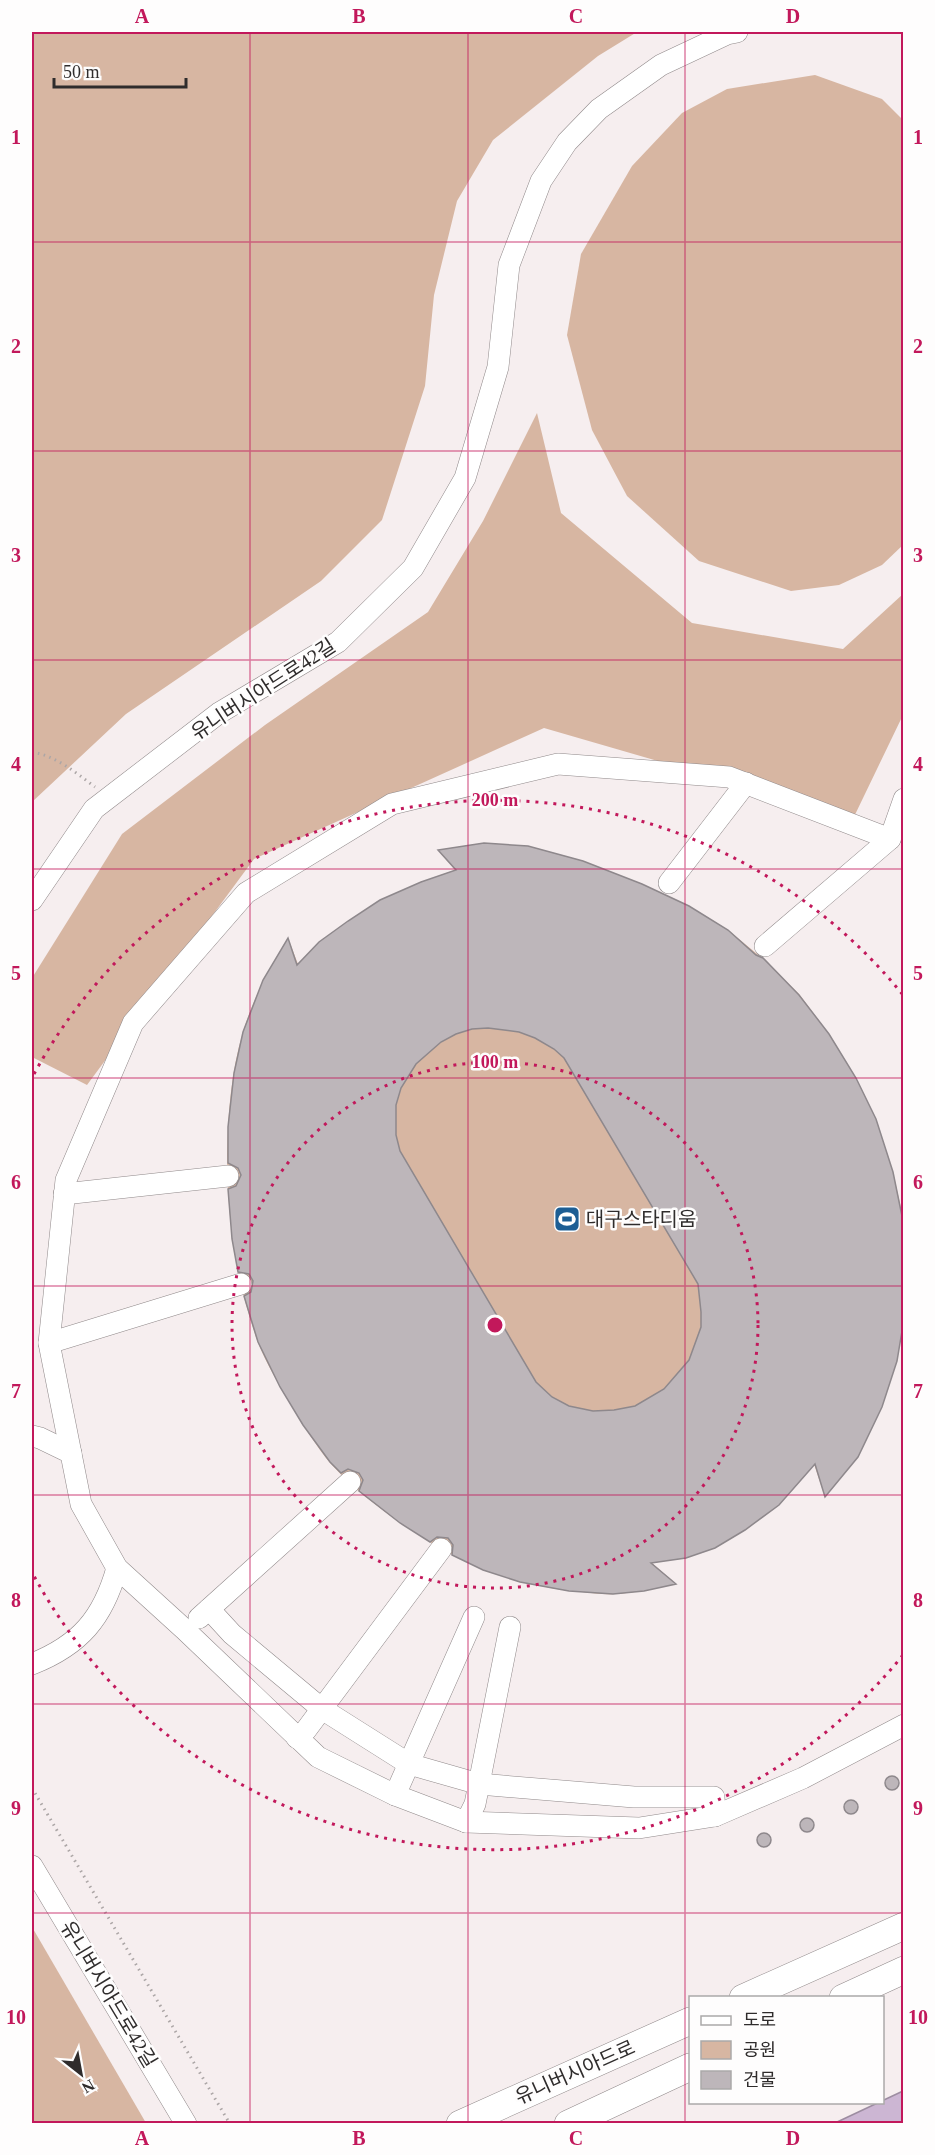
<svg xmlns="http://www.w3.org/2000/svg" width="935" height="2155" font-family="'Times New Roman','Noto Sans KR',serif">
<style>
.green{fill:#d7b6a2}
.water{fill:#ccb6d3;stroke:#9d8da1;stroke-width:1.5}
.building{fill:#bdb6ba;stroke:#8e888c;stroke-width:1.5;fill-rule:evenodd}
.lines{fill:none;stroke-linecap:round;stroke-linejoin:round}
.minor-casing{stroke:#90898a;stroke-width:22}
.major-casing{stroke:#90898a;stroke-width:28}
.path{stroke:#aca6a6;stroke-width:3;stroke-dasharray:1.5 4.5;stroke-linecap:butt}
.minor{stroke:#fff;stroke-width:21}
.major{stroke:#fff;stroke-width:27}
.grid{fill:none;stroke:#c2185b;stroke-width:1.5;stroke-opacity:0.55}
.ring{fill:none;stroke:#c2185b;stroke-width:3;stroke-dasharray:3 6}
.labels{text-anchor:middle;stroke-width:5;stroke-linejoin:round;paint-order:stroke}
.street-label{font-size:20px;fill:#2f2c2c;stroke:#fefdfd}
.poi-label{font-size:20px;fill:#2f2c2c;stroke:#fefdfd;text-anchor:start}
.centre{fill:#c2185b;stroke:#fefdfd;stroke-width:3}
.ring-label{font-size:18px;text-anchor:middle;font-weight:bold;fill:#c2185b;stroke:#fefdfd;stroke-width:5;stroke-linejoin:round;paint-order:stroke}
.neatline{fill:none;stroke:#c2185b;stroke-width:2}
.grid-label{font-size:20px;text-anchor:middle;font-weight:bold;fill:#c2185b}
</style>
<rect width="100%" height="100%" fill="#f6eeef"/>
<g class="green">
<path d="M32,32H637L598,56L493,140L457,201L434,295L425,386L382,520L321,581L126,714L32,802Z"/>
<path d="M815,75L882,99L903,120L904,544L882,565L839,585L791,591L699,561L627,496L592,430L567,335L581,254L632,166L682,113L727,89Z"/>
<path d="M537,413L561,513L692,623L843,649L903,594V715L851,823L737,784L544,728L254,859L87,1085L32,1057V978L122,834L265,725L428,612L483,521Z"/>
<path d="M484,843L528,846L583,861L642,884L689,906L728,930L762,958L799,994L829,1034L856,1078L876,1119L893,1172L903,1217V1325L897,1361L858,1457L825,1497L814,1464L779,1505L745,1530L715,1548L686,1558L652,1563L676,1584C656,1588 636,1593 615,1594C604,1595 593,1593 582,1592C524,1587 471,1569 422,1537C389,1516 356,1492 330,1463C316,1446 304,1426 293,1408C280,1386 266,1364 257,1340C236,1280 227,1218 227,1154C228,1114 231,1071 243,1032C253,998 270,968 288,938L298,964C344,917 393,891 455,870L438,850Z"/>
<path d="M32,1927L146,2123H32Z"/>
</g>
<path class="water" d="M903,2091V2123H835Z"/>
<g class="building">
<path d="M484,843L528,846L583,861L642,884L689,906L728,930L756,955L763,958L799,995L829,1034L856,1078L876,1119L893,1172L903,1221V1325L897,1361L882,1407L858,1457L825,1497L815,1464L779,1505L745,1530L715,1548L686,1558L651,1563L676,1584L644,1591L613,1594L569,1591L520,1582L483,1570L452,1555L453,1545L448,1538L437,1537L430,1542L400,1523L359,1491L363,1480L359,1473L348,1469L341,1473L330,1462L303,1425L280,1387L258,1342L244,1296L251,1292L253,1281L249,1274L238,1272L232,1239L228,1189L236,1186L241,1175L238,1168L228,1163V1127L234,1073L243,1032L263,980L288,938L297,965L319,942L348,921L380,900L421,882L456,870L438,850ZM488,1028L519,1032L535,1038L554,1049L564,1058L698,1284L701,1312V1327L689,1360L664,1389L635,1406L614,1410L593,1411L569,1406L552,1397L536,1382L400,1151L396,1135V1105L401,1088L416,1064L441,1042L456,1034L472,1029Z"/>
<circle cx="892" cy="1783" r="7"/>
<circle cx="851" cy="1807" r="7"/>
<circle cx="807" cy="1825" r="7"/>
<circle cx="764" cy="1840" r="7"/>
</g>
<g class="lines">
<defs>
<g id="minor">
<path d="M890,839L729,777L558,764L392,804L246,893L133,1023L66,1180L49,1343L81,1504L117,1568L184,1629L318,1757L395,1795L466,1822L639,1828L715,1816L803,1778L904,1725"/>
<path d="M669,883L746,783"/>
<path d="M32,900L94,809L219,713L338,642L413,568L465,478L498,367L509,265L541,181L567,142L599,109L661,65L727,34L737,32"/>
<path d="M765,946L890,839L904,799"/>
<path d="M64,1194L228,1176"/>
<path d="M49,1343L241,1284"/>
<path d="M32,1436L40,1438L71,1453"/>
<path d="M209,1609L232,1634L322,1709L409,1764L479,1784L634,1797H714L715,1816"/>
<path d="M199,1618L350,1482"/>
<path d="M32,1664C80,1645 103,1618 117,1568"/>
<path d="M297,1738L306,1730L441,1549"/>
<path d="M395,1795L474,1617"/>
<path d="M466,1822L475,1804L510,1627"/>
<path d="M32,1866L186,2124"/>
</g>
<g id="major">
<path d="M743,1998L904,1926"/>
<path d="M843,1998L904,1970"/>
<path d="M460,2124L690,2021"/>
<path d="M568,2124L690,2067"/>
</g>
</defs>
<use href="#minor" class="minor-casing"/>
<use href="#major" class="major-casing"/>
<g class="path">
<path d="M32,752C56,756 75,772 95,787"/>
<path d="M32,1788L230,2124"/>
</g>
<use href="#minor" class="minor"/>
<use href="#major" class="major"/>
</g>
<path class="grid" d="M250,32V2124M468,32V2124M685,32V2124M32,242H904M32,451H904M32,660H904M32,869H904M32,1078H904M32,1286H904M32,1495H904M32,1704H904M32,1913H904"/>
<g class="ring">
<circle cx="495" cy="1325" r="263"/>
<path d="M903 1655A525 525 0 0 1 34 1576M34 1074A525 525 0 0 1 903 995"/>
</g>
<defs>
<symbol id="stadium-square" viewBox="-11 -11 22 22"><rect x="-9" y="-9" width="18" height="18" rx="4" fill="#1d5e94" stroke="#fefdfd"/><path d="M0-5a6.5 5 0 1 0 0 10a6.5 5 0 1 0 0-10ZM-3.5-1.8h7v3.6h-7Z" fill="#fff"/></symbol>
</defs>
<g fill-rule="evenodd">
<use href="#stadium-square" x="552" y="1204" width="30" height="30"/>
</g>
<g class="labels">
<g class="street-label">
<text transform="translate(263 689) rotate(-33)" y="7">유니버시아드로42길</text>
<text transform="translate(109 1994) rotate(59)" y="7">유니버시아드로42길</text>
<text transform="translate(575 2072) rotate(-24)" y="7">유니버시아드로</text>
</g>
<g class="poi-label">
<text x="586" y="1226">대구스타디움</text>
</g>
</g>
<circle cx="495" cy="1325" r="9" class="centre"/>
<g class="ring-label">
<text x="495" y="806">200 m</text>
<text x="495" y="1068">100 m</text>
</g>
<rect width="935" height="2155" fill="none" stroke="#fefdfd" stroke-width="66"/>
<rect x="689" y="1996" width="195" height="108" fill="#fefdfd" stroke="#aba9a9" stroke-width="1.5"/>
<rect x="701" y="2016" width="30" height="9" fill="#ffffff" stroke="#aba9a9" stroke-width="1.5"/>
<text x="743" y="2026" font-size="18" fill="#2f2c2c">도로</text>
<rect x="701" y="2041" width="30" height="18" fill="#d7b6a2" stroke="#aba9a9" stroke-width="1.5"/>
<text x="743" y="2056" font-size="18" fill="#2f2c2c">공원</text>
<rect x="701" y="2071" width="30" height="18" fill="#bdb6ba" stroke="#aba9a9" stroke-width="1.5"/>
<text x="743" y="2086" font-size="18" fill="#2f2c2c">건물</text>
<g transform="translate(81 2074) rotate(149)" stroke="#fefdfd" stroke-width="4.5" paint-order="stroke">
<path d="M0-4.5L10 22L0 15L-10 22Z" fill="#2f2c2c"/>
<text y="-9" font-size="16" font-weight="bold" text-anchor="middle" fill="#2f2c2c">N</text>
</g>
<path d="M54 78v9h132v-9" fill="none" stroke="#2f2c2c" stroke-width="3"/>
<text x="63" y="78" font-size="18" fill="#2f2c2c" stroke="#fefdfd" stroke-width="4.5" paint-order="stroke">50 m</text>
<rect x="33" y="33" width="869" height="2089" class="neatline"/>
<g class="grid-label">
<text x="142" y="23">A</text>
<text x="359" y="23">B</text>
<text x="576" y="23">C</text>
<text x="793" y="23">D</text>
<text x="16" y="144">1</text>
<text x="918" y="144">1</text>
<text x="16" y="353">2</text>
<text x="918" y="353">2</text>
<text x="16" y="562">3</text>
<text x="918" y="562">3</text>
<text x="16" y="771">4</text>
<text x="918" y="771">4</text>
<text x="16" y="980">5</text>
<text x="918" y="980">5</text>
<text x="16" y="1189">6</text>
<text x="918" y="1189">6</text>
<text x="16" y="1398">7</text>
<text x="918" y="1398">7</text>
<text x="16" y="1607">8</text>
<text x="918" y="1607">8</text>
<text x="16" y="1815">9</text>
<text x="918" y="1815">9</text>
<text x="16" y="2024">10</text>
<text x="918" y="2024">10</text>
<text x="142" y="2145">A</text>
<text x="359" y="2145">B</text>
<text x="576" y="2145">C</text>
<text x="793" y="2145">D</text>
</g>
</svg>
